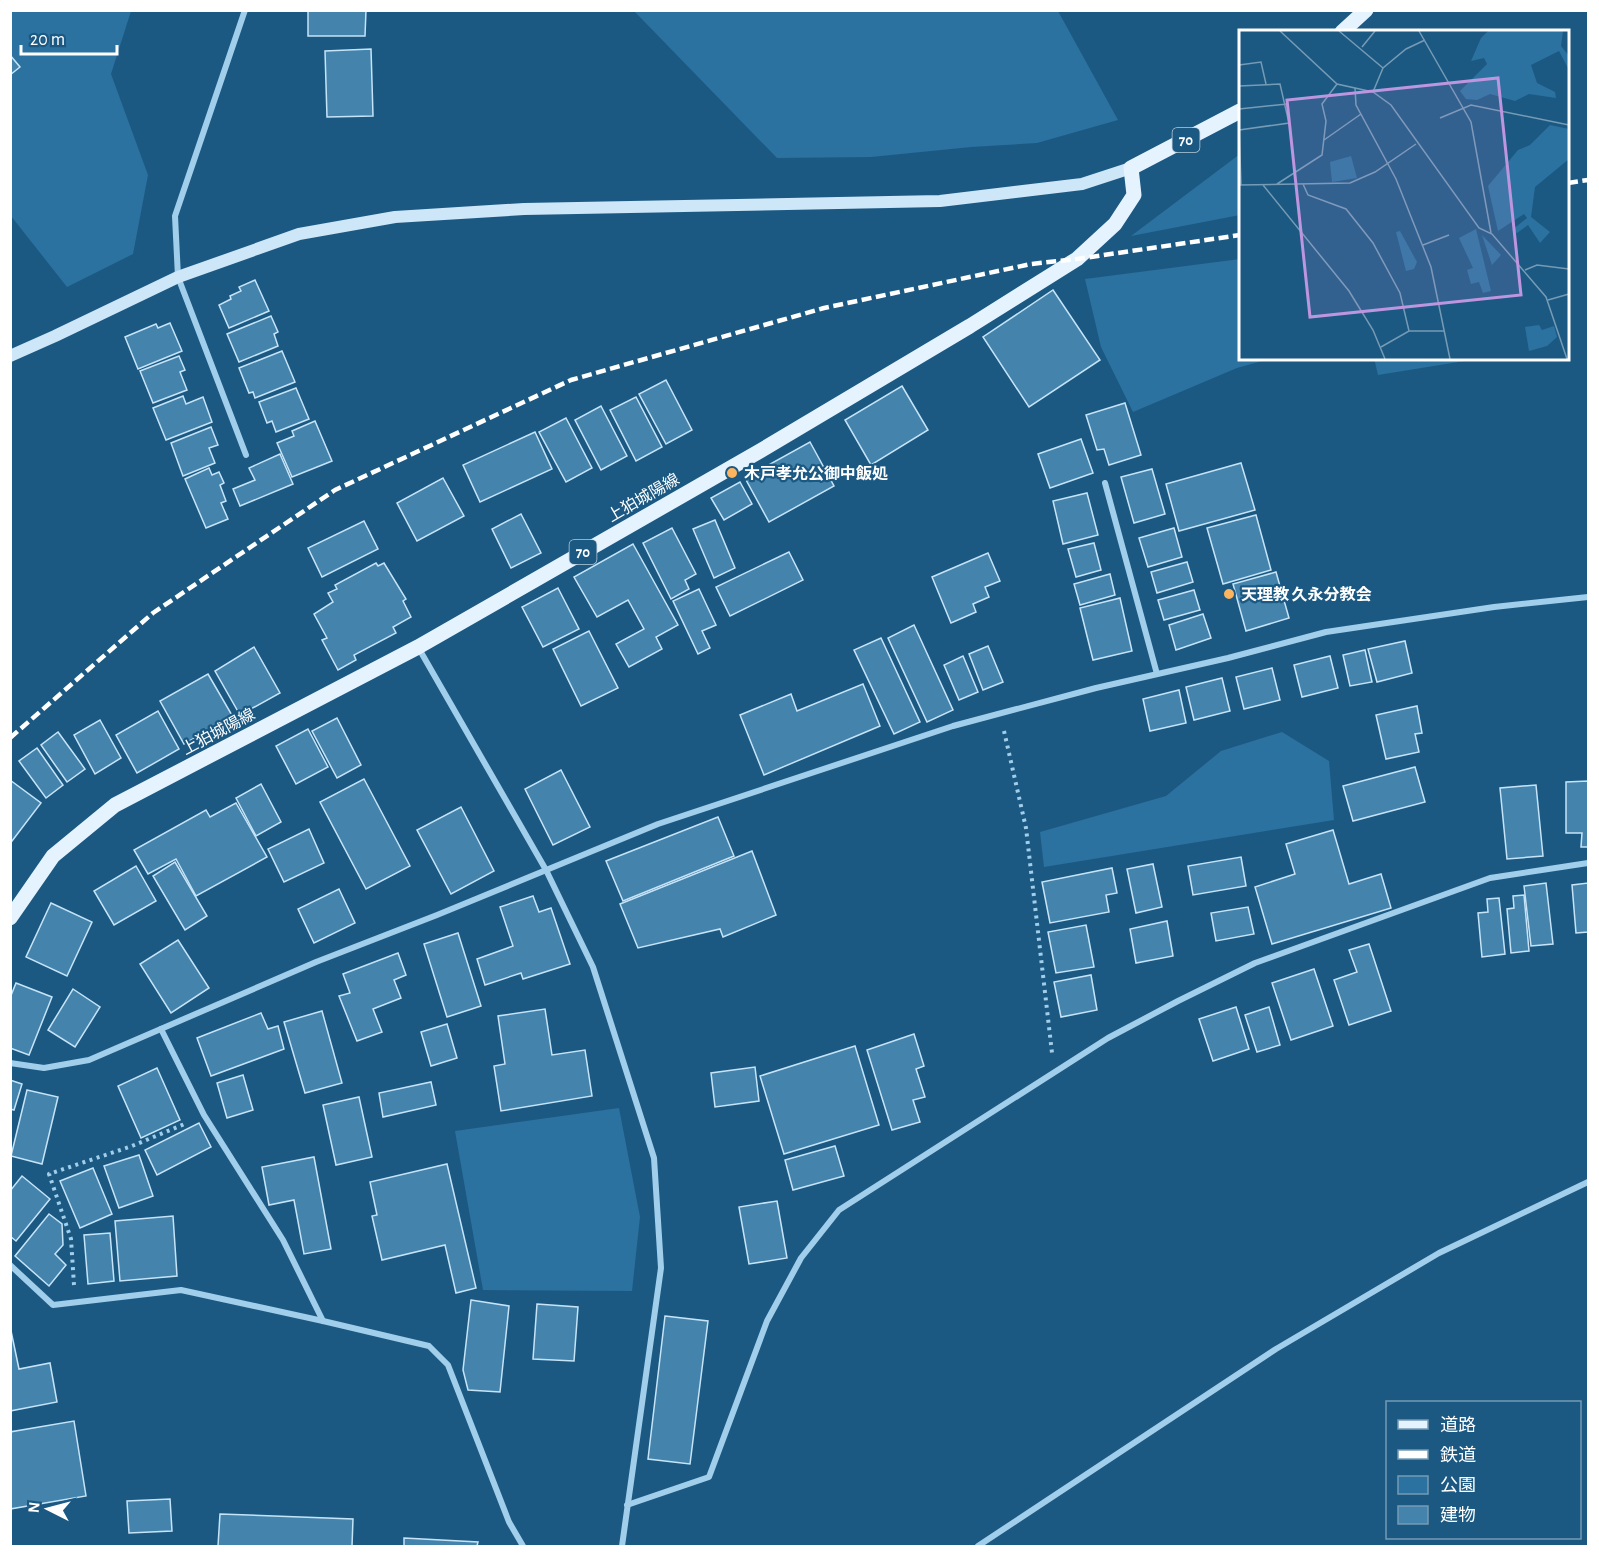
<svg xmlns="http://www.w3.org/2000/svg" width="1599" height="1557" font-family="'Alegreya Sans','Noto Sans JP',sans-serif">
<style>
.green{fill:#2b72a0}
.building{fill:#4483ac;stroke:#c6e4f8;stroke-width:1.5}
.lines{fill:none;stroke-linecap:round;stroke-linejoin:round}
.path{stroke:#a1ceea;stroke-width:4;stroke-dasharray:3 4.5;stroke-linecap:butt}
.street{stroke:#a1ceea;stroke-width:6}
.secondary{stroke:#cde6f8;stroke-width:12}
.primary{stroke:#e5f3fe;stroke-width:15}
.rail{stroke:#fff;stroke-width:4.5;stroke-dasharray:10 4.5;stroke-linecap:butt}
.poi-dot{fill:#fcb55e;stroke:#1b5983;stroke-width:2}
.labels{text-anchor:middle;stroke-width:4.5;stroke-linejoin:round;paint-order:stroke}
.shield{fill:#1b5983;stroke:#bbcdda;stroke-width:1.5}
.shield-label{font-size:15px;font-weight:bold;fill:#fff}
.poi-label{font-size:16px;font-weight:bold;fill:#fff;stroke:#1b5983;text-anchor:start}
.street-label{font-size:16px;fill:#fff;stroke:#1b5983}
.inset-road{fill:none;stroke:#769bb5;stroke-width:1.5}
.view{fill:#bd96df;fill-opacity:0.15;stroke:#bd96df;stroke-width:3}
.inset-edge{fill:none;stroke:#fff;stroke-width:3}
</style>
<rect width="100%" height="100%" fill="#1b5983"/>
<g class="green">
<path d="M11,11H131L111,74L148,175L133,254L67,287L11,216Z"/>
<path d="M634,11H1058L1118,120L1037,143L971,147L871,157L777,158Z"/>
<path d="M1240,154V215L1131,236Z"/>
<path d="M1240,259V358L1269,359L1237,368L1133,412L1101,347L1085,279Z"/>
<path d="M1374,358H1477V359L1378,375Z"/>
<path d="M1282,732L1329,761L1334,820L1044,867L1040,832L1166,796L1221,751Z"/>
<path d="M619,1108L640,1217L632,1291L483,1290L455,1131Z"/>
</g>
<g class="building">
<path d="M308,10H366L365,36H308Z"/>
<path d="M371,49L373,116L327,117L325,51Z"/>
<path d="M10,55L20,67L10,75Z"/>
<path d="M255,280L269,311L229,328L219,305L231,299L230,296L241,291L239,287Z"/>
<path d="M1053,290L1100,360L1029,407L983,337Z"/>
<path d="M271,316L278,332L274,334L278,346L239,362L227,334Z"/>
<path d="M170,323L182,351L138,369L125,337L156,324L158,328Z"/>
<path d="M282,351L295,382L255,398L253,392L249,393L239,368Z"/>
<path d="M179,356L185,370L180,372L187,390L153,403L140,371Z"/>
<path d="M666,380L692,430L666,444L639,394Z"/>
<path d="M902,386L928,430L871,465L845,420Z"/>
<path d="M296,388L309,419L276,432L272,421L267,423L259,402Z"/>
<path d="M183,396L186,404L203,397L212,422L166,440L153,408Z"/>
<path d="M636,397L662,447L636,461L610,410Z"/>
<path d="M1125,403L1141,455L1109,465L1104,449L1097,450L1086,415Z"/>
<path d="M601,406L627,456L601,470L575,420Z"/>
<path d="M566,418L592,468L566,482L539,432Z"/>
<path d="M315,421L332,461L292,477L277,443L294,436L292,431Z"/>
<path d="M211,427L218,445L209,448L215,463L183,476L171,443Z"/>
<path d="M535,432L552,469L480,502L463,465Z"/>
<path d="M1081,439L1093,473L1050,488L1038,454Z"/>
<path d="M810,442L834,486L769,522L745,478Z"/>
<path d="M280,454L293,484L240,506L233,489L255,480L249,468Z"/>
<path d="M1241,463L1255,510L1179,531L1166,484Z"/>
<path d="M209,468L212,475L219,472L224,483L220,485L226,501L221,503L228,519L206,528L185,479Z"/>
<path d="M1152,469L1165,514L1134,523L1121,477Z"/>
<path d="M443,478L464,516L417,541L397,503Z"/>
<path d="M740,482L752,504L724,520L711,498Z"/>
<path d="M1087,493L1098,535L1063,544L1053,501Z"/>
<path d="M521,514L541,553L511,568L492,529Z"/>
<path d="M1256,515L1271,570L1223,584L1207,528Z"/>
<path d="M715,520L735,568L714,578L693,529Z"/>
<path d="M364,521L378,549L322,577L308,548Z"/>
<path d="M672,528L696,574L685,580L689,589L671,599L643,543Z"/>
<path d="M1174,528L1182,557L1148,567L1139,538Z"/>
<path d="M1094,543L1101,570L1076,577L1068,549Z"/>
<path d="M633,544L678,625L656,637L662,649L629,667L616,644L644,629L628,600L597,617L574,577Z"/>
<path d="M789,552L803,580L730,616L716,587Z"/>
<path d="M988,553L1000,581L985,587L989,597L973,604L976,612L951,623L932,577Z"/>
<path d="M1187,562L1193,582L1157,593L1151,572Z"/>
<path d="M376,563L378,566L384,563L406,599L403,601L411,617L393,627L396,633L354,655L356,660L338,670L322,640L327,638L314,614L333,602L328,593L337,589L335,585Z"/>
<path d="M1276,572L1289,618L1246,631L1233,584Z"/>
<path d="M1110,574L1115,595L1080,605L1074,584Z"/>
<path d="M558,588L579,629L543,647L522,607Z"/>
<path d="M699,589L716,625L702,631L710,648L698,654L673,601Z"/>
<path d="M1194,590L1200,610L1164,620L1158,600Z"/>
<path d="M1120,598L1132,651L1093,660L1080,608Z"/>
<path d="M1203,614L1211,638L1176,650L1169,625Z"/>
<path d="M914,625L953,710L927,722L888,638Z"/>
<path d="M589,631L618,688L581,706L553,649Z"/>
<path d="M881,638L920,722L894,734L854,650Z"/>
<path d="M1405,641L1412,673L1377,682L1368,649Z"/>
<path d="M988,646L1003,682L983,690L969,654Z"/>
<path d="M254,647L280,693L240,715L215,671Z"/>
<path d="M1365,650L1372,682L1350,686L1343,655Z"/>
<path d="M963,656L978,692L959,700L944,665Z"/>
<path d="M1330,656L1338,688L1302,697L1294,665Z"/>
<path d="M1272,668L1280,700L1244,709L1236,677Z"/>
<path d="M208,674L233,717L184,744L160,701Z"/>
<path d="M1222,678L1230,711L1194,720L1186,687Z"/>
<path d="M863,684L880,726L764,775L740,715L791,694L797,711Z"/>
<path d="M1179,690L1186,723L1150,731L1143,699Z"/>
<path d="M1417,706L1422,733L1415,734L1419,752L1386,759L1376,715Z"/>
<path d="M158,711L179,749L137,773L116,735Z"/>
<path d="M337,718L361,765L337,778L312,731Z"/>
<path d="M100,720L121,758L95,774L74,735Z"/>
<path d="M308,729L328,767L296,784L276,746Z"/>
<path d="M58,732L85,769L67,782L41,745Z"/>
<path d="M37,748L63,785L46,798L19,761Z"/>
<path d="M1415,767L1425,802L1353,821L1343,786Z"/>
<path d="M561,770L590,827L553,845L525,789Z"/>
<path d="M364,779L410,866L366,889L320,802Z"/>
<path d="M10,780L41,803L12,841L10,840Z"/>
<path d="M1588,781V847H1581L1582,833H1566V782Z"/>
<path d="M261,784L281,822L256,836L236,798Z"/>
<path d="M1536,785L1543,856L1507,859L1500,788Z"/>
<path d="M236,803L267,857L196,896L176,859L148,874L134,850L206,810L210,817Z"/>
<path d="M461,807L494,871L451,894L417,830Z"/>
<path d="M718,817L734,856L623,901L606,861Z"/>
<path d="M309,829L324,863L284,882L268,849Z"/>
<path d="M1333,830L1349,884L1381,874L1391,908L1272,944L1255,887L1295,874L1286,844Z"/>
<path d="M752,851L776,915L723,937L720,929L638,948L620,904Z"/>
<path d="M1241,857L1246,886L1193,895L1188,866Z"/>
<path d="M175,862L207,916L185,930L153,876Z"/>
<path d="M1153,864L1162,907L1136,913L1127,869Z"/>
<path d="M136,866L156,901L114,925L94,891Z"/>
<path d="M1112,868L1117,893L1106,895L1109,912L1050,923L1042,882Z"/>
<path d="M1546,883L1553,944L1531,946L1524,886Z"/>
<path d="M1588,883V932L1576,933L1572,885Z"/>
<path d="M339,889L355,923L314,943L298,909Z"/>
<path d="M1524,895L1529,951L1511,953L1507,909L1514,908L1513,896Z"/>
<path d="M533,896L539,912L551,908L570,964L523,979L521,973L485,985L477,959L513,946L500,907Z"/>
<path d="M1499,898L1505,954L1482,957L1478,913L1488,912L1487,899Z"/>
<path d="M51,903L92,922L67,976L26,957Z"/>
<path d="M1248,907L1254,934L1216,941L1211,913Z"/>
<path d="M1167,921L1173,956L1136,963L1130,929Z"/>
<path d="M1086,925L1094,967L1056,973L1048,932Z"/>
<path d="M458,933L481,1006L447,1017L424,944Z"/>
<path d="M178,940L209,988L171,1013L140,964Z"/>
<path d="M1369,944L1391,1011L1349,1025L1334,980L1357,972L1349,950Z"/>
<path d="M398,953L406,975L394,980L401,998L373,1009L382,1032L357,1041L339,996L350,993L343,974Z"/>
<path d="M1314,969L1333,1026L1291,1040L1272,983Z"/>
<path d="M1091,975L1097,1010L1061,1017L1054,982Z"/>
<path d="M16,983L52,997L29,1055L10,1048V998Z"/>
<path d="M73,989L100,1007L75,1047L48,1030Z"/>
<path d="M1236,1007L1249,1049L1213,1061L1199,1019Z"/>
<path d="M1269,1007L1280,1045L1257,1052L1245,1015Z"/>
<path d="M545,1009L552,1055L585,1050L592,1096L501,1111L494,1066L505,1064L498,1016Z"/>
<path d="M322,1011L342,1083L305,1093L284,1022Z"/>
<path d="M261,1013L268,1029L278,1026L284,1049L211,1076L197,1038Z"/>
<path d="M447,1024L457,1058L431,1066L421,1032Z"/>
<path d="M914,1034L924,1066L916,1069L925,1097L913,1100L920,1122L892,1130L867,1050Z"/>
<path d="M855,1046L879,1125L784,1154L760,1076Z"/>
<path d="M755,1067L759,1101L715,1107L711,1073Z"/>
<path d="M157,1068L180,1120L141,1138L118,1086Z"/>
<path d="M243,1075L253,1110L227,1118L217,1083Z"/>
<path d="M10,1080L22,1084L14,1110L10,1109Z"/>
<path d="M431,1082L436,1105L383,1117L379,1093Z"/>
<path d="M27,1090L58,1097L42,1164L11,1156Z"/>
<path d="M359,1097L372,1157L336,1165L323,1105Z"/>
<path d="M199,1123L211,1147L157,1175L145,1150Z"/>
<path d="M835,1146L844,1176L793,1190L785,1160Z"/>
<path d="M139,1155L153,1196L119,1208L104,1166Z"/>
<path d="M314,1157L331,1249L304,1254L294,1200L269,1205L262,1167Z"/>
<path d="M447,1164L476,1288L456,1293L445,1245L382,1260L372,1216L377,1215L370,1182Z"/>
<path d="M93,1168L112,1214L80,1228L60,1181Z"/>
<path d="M22,1176L50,1199L16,1241L10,1236V1191Z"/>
<path d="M777,1201L787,1258L749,1264L739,1207Z"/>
<path d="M49,1214L62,1224L63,1245L55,1254L66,1265L49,1286L15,1256Z"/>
<path d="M173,1216L177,1276L120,1281L115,1221Z"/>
<path d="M110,1233L114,1281L88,1284L84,1235Z"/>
<path d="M471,1300L509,1306L500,1392L468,1390L463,1370Z"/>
<path d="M537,1304L578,1307L574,1361L533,1359Z"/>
<path d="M665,1316L708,1321L690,1464L648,1459Z"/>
<path d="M10,1326L19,1369L50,1363L57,1402L10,1411Z"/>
<path d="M74,1421L86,1496L10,1509V1432Z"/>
<path d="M170,1499L172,1531L129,1533L127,1501Z"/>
<path d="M220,1514L353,1519L352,1546H218Z"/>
<path d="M404,1538L478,1542L477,1546H404Z"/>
</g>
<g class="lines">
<g class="path">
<path d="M1004,731L1026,828L1052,1053"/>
<path d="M74,1285L71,1239L49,1174L132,1146L187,1123"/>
</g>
<g class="street">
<path d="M245,10L175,216L178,277L246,455"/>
<path d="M1105,483L1157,674"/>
<path d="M418,647L546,870L593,967L654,1158L661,1268L622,1546"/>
<path d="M161,1029L204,1115L283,1240L323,1321"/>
<path d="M10,1063L44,1068L89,1060L316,962L437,915L658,824L953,726L1096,688L1228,658L1326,632L1494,607L1588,597"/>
<path d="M10,1265L53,1305L181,1290L323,1321L429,1346L448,1365L509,1522L523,1546"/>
<path d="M627,1505L709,1477L767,1321L801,1258L839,1210L1108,1038L1178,1001L1255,963L1490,878L1588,863"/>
<path d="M978,1546L1276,1349L1439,1253L1588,1182"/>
</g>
<path class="secondary" d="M10,356L55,336L178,277L299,234L395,217L524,209L940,201L1082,184L1131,168"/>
<g class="primary">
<path d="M1342,32L1366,10"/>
<path d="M10,918L53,856L115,805L418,647L760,451L970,326L1077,259L1115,224L1134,195L1131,168L1240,111"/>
</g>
<g class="rail">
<path d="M1568,183L1588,180"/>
<path d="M10,738L153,613L335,490L571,380L824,308L1031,264L1077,259L1240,235"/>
</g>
</g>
<g class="poi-dot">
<circle cx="732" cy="473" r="6"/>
<circle cx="1229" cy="594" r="6"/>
</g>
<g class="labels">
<g class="shield">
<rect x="1172.5" y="128" width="27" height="24" rx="4.5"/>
<rect x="569.5" y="540" width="27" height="24" rx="4.5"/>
</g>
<g class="shield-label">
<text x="1186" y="145">70</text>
<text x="583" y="557">70</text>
</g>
<g class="poi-label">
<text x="744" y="479">木戸孝允公御中飯処</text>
<text x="1241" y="600">天理教 久永分教会</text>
</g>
<g class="street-label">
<text transform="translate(643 497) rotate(-30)" y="6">上狛城陽線</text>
<text transform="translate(218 731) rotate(-28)" y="6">上狛城陽線</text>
</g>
</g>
<g transform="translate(1239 30)">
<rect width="330" height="330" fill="#1b5983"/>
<path d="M249,1H324L322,16L330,26V40L320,21L292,35L298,53L316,62L317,68L290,64L276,71L251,64L238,70L227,69L221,61L248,34L245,28L232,31L242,8ZM311,95L330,99V129L296,157L292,187L311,202L301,213L289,195L278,203L273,200L288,188L285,184L259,201L249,156L279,120L291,115ZM112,126L118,148L93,152L91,132ZM237,199L252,261L244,263L240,252L232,254L228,240L234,238L220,208ZM161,201L178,232L175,239L167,241L157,202ZM243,205L262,225L253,235ZM300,295L303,300L315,296L318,307L308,316L290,321L286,297Z" fill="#2b72a0"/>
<path class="inset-road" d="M41,1L98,54L134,62L152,75L240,198L253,204L307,267L328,329M100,1L144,38M180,1L232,92L252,203M123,17L136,1M0,35L22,32L27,54M0,56L41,54L50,93L0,100M116,58L117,75L157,149L192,237L211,329M134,62L144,38L167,19L186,10M0,79L48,74M201,88L232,75L330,95M0,97L2,155M85,110L122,84M38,154L83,125L87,91L83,74L98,54M64,154L69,165L107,179L134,213L161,263L170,301M0,155L111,153L136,142L177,114M24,155L110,261L134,300L146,329M184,215L210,205M286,240L298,235L330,239M309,270L330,264M142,317L170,301H205"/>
<path class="view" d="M259,48L282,265L71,287L48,70Z"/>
<rect width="330" height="330" class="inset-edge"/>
</g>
<rect width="1599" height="1557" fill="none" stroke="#ffffff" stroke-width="24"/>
<rect x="1386" y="1401" width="195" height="138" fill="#1b5983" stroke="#769bb5" stroke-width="1.5"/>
<rect x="1398" y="1420" width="30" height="9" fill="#e5f3fe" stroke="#769bb5" stroke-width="1.5"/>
<text x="1440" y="1431" font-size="18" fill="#ffffff">道路</text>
<rect x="1398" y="1450" width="30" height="9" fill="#ffffff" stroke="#769bb5" stroke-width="1.5"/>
<text x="1440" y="1461" font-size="18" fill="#ffffff">鉄道</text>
<rect x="1398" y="1476" width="30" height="18" fill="#2b72a0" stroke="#769bb5" stroke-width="1.5"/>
<text x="1440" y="1491" font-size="18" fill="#ffffff">公園</text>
<rect x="1398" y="1506" width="30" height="18" fill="#4483ac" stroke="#769bb5" stroke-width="1.5"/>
<text x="1440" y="1521" font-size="18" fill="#ffffff">建物</text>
<g transform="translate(48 1509) rotate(276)" stroke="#1b5983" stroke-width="4.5" paint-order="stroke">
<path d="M0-4.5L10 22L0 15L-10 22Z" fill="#ffffff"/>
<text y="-9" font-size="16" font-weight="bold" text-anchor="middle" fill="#ffffff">N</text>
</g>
<path d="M21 45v9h96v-9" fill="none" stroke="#ffffff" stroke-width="3"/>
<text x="30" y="45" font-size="18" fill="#ffffff" stroke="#1b5983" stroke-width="4.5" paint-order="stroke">20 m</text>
</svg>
